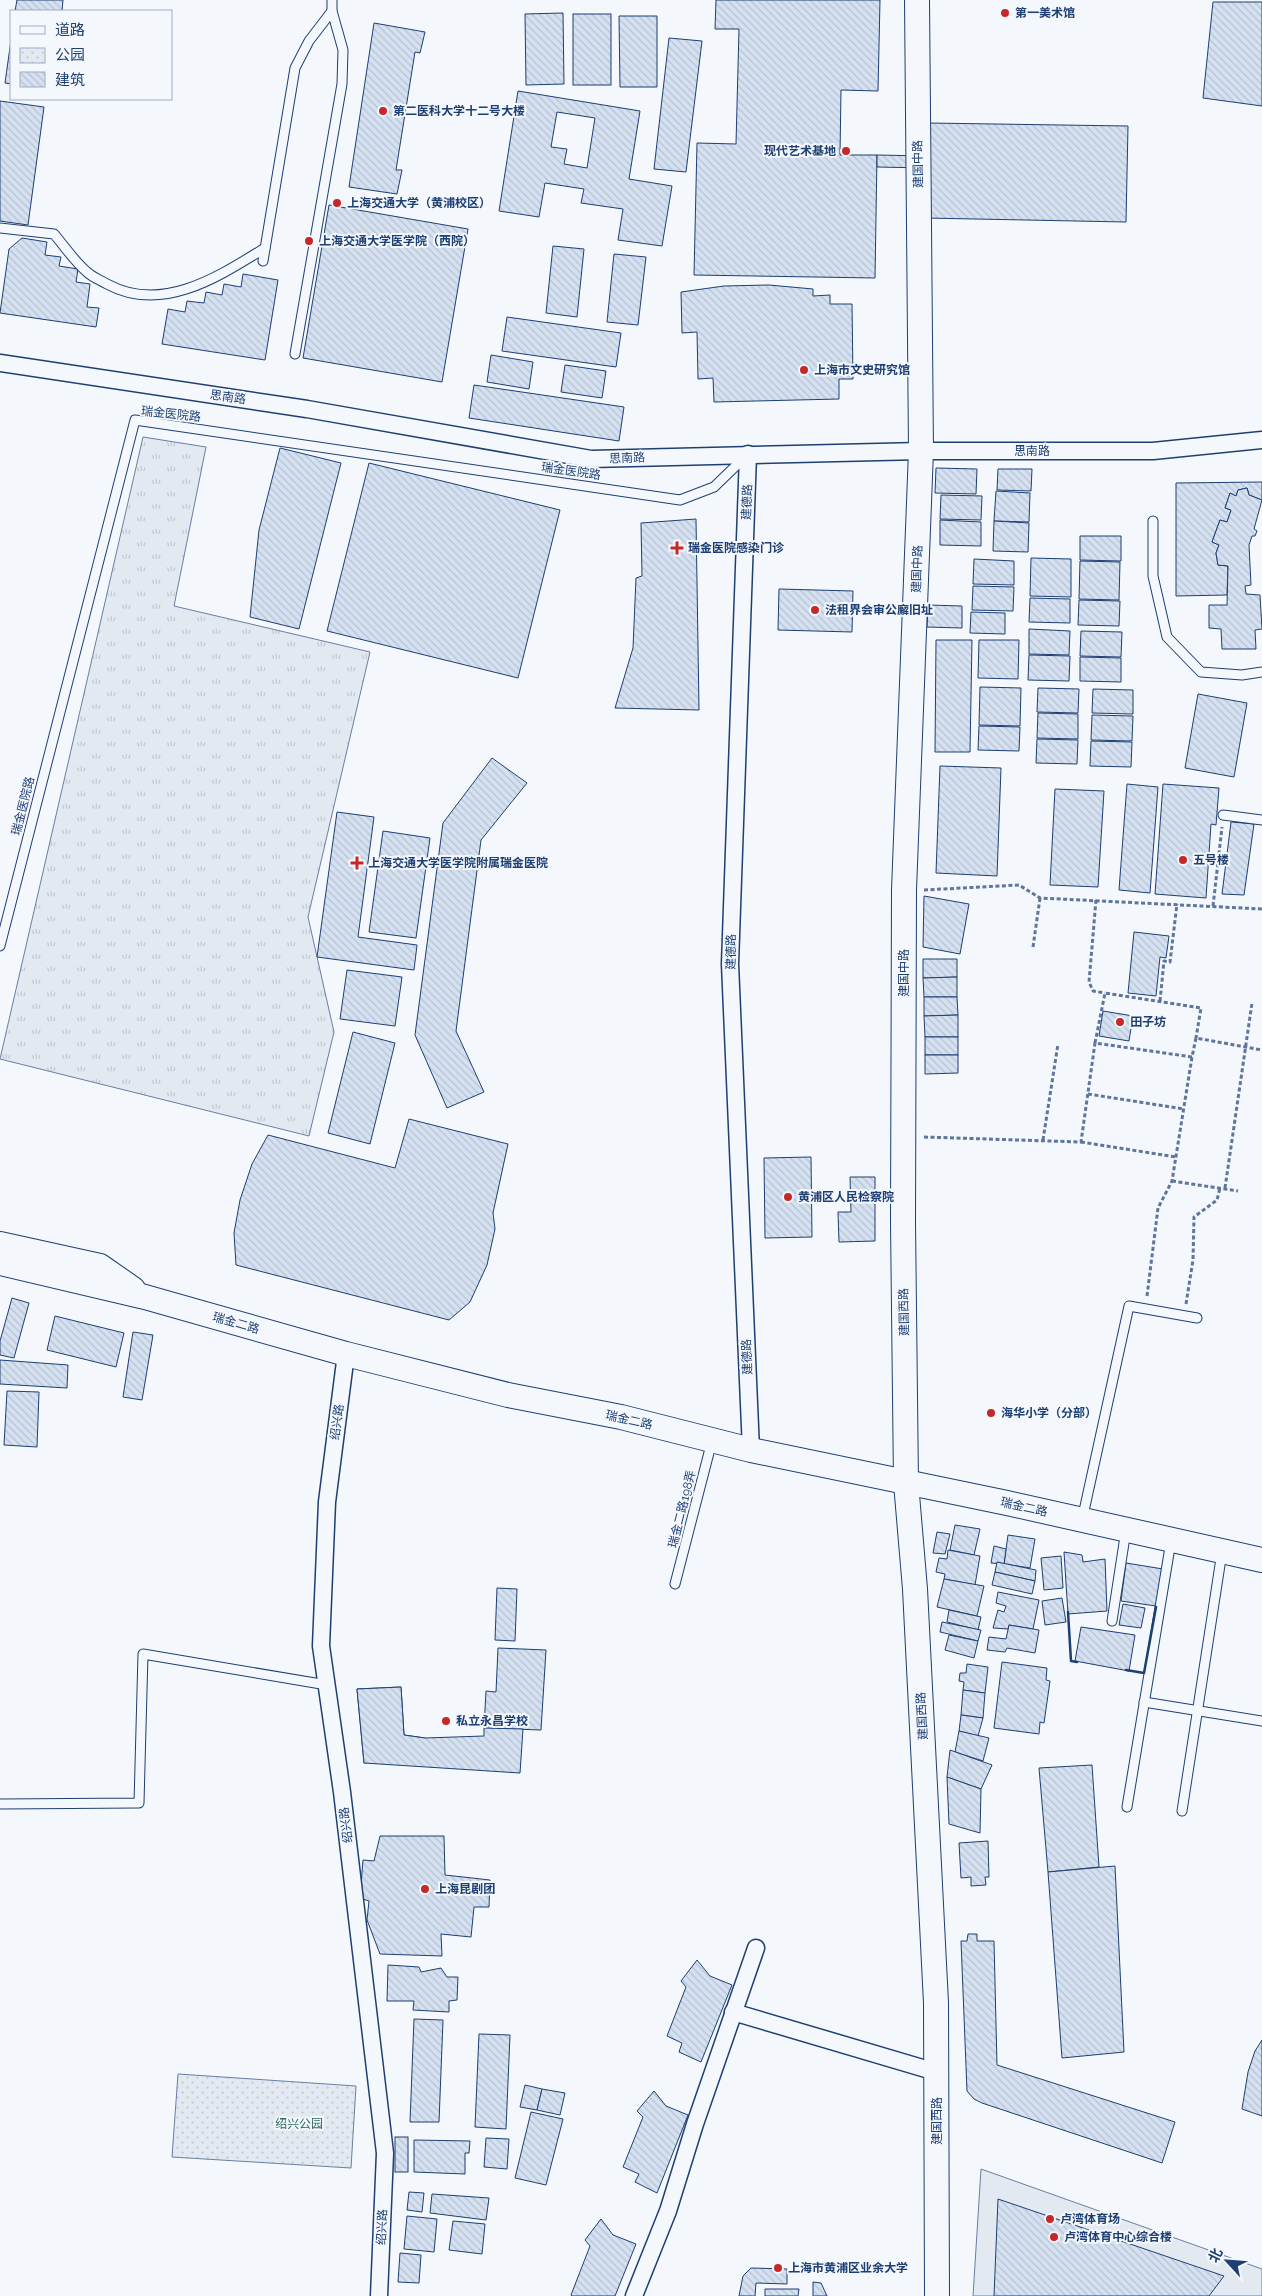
<svg xmlns="http://www.w3.org/2000/svg" width="1262" height="2296" font-family="Raleway,'Noto Sans SC',sans-serif">
<style>
.grass{fill:url(#grass-tufts);stroke:#687fa3}
.park{fill:url(#park-dots);stroke:#687fa3}
.pitch{fill:#e3e9f0;stroke:#687fa3}
.building{fill:url(#building-back-hatch);stroke:#1d3f73;fill-rule:evenodd}
.lines{fill:none;stroke-linecap:round;stroke-linejoin:round}
.lane-casing{stroke:#1d3f73;stroke-width:11}
.street-casing{stroke:#1d3f73;stroke-width:19}
.secondary-casing{stroke:#1d3f73;stroke-width:26}
.path{stroke:#5e769c;stroke-width:3;stroke-dasharray:4 2.5;stroke-linecap:butt}
.lane{stroke:#f4f7fb;stroke-width:9}
.street{stroke:#f4f7fb;stroke-width:16}
.secondary{stroke:#f4f7fb;stroke-width:24}
.wall{stroke:#1d3f73;stroke-width:2.5}
.poi-dot{fill:#c62828;stroke:#f4f7fb;stroke-width:2}
.labels{text-anchor:middle;stroke-width:4;stroke-linejoin:round;paint-order:stroke}
.poi-label{font-size:12px;font-weight:bold;fill:#1d3f73;stroke:#f4f7fb;text-anchor:start}
.street-label{font-size:12px;fill:#1d3f73;stroke:#f4f7fb}
.park-label{font-size:12px;fill:#2c6c60;stroke:#f4f7fb}
</style>
<defs>
<pattern id="grass-tufts" width="24" height="20" patternUnits="userSpaceOnUse" patternTransform="scale(1.25)"><rect width="24" height="20" fill="#e3e9f0"/><path d="M3 7l-1-3M5 7V3M7 7l1-3M15 17l-1-3M17 17v-4M19 17l1-3" fill="none" stroke="#c2c9d1"/></pattern>
<pattern id="park-dots" width="8" height="8" patternUnits="userSpaceOnUse" patternTransform="scale(1.25)"><rect width="8" height="8" fill="#e3e9f0"/><path d="M2 2h.1M6 6h.1" fill="none" stroke="#c2c9d1" stroke-width="1.8" stroke-linecap="round"/></pattern>
<pattern id="building-back-hatch" width="6" height="6" patternUnits="userSpaceOnUse" patternTransform="scale(1.25)"><rect width="6" height="6" fill="#d5e0f0"/><path d="M-1 5l2 2M0 0l6 6M5-1l2 2" fill="none" stroke="#b6c1d1"/></pattern>
</defs>
<rect width="100%" height="100%" fill="#f4f7fb"/>
<path class="grass" d="M143,437L206,447L174,606L370,652L308,917L334,1032L309,1136L0,1059Z"/>
<path class="park" d="M178,2074L356,2086L351,2168L172,2157Z"/>
<path class="pitch" d="M981,2169L1262,2269V2296H973Z"/>
<g class="building">
<path d="M17,0H63L62,11H15Z"/>
<path d="M716,0H880L878,91L841,90L840,155H877L875,278L694,275L697,143L736,144L739,29H715Z"/>
<path d="M1213,2H1262V106L1203,98Z"/>
<path d="M563,13L564,84L526,85L525,14Z"/>
<rect x="573" y="14" width="38" height="71"/>
<path d="M619,16H657V87H620Z"/>
<path d="M374,23L425,32L420,53L415,52L396,170H402L397,194L349,187Z"/>
<path d="M669,38L702,41L686,172L654,169Z"/>
<path d="M11,40V84L5,83Z"/>
<path d="M518,91L640,111L629,179L672,186L662,246L618,240L623,209L581,203L584,189L545,183L539,217L499,211ZM557,112L595,118L587,168L564,164L567,149L551,147Z"/>
<path d="M0,101L44,107L28,225L0,221Z"/>
<path d="M927,123L1128,126L1126,222L925,218Z"/>
<path d="M877,155L926,156V168L877,167Z"/>
<path d="M329,205L468,229L442,382L303,358Z"/>
<path d="M22,238L47,242L45,255L61,257L59,266L78,269L76,282L90,284L87,307L99,308L96,327L0,313L9,249Z"/>
<path d="M553,246L584,249L577,317L546,313Z"/>
<path d="M614,254L646,257L638,325L607,322Z"/>
<path d="M243,274L278,280L265,360L162,344L168,309L185,312L187,301L204,303L206,292L222,295L224,284L241,287Z"/>
<path d="M769,285L813,289V296L830,295V304H852L853,379H839V399L714,402L713,378L698,379L697,332L682,333L681,292L724,286Z"/>
<path d="M507,317L621,333L616,367L502,351Z"/>
<path d="M491,355L533,362L529,389L487,382Z"/>
<path d="M565,365L606,371L602,398L561,392Z"/>
<path d="M474,385L624,407L619,441L469,418Z"/>
<path d="M280,448L341,463L299,629L250,617L259,530Z"/>
<path d="M369,463L560,510L518,678L327,631Z"/>
<path d="M936,468L977,469L976,494L935,493Z"/>
<path d="M998,469H1032L1031,491L997,490Z"/>
<path d="M1262,482V500L1249,495L1247,488L1238,490L1236,496L1230,493L1225,508L1231,510L1227,522L1220,520L1212,542L1219,545L1216,553L1218,565L1228,566L1227,595L1176,596V483Z"/>
<path d="M1247,488L1249,495L1262,500L1254,529L1257,531L1255,536H1252L1249,545L1251,585L1245,586L1246,594L1260,595L1262,629L1255,630L1256,649H1222L1221,629L1209,628V605H1227L1228,566L1218,565L1216,553L1219,545L1212,542L1220,520L1227,522L1231,510L1225,508L1230,493L1236,496L1238,490Z"/>
<path d="M996,491L1030,493L1029,522L994,521Z"/>
<path d="M941,495L982,496L981,520L940,519Z"/>
<path d="M696,519L699,710L615,708L633,648L636,578L642,576L641,523Z"/>
<path d="M940,520L981,522V546L940,545Z"/>
<path d="M994,521L1029,523L1028,552L993,551Z"/>
<path d="M1080,536H1121V561L1080,560Z"/>
<path d="M1031,558L1071,559V597L1030,596Z"/>
<path d="M974,559L1014,561V585L973,584Z"/>
<path d="M1080,561L1120,562L1119,600L1079,599Z"/>
<path d="M973,586L1014,587L1013,611L972,610Z"/>
<path d="M779,589L853,591L852,632L778,630Z"/>
<path d="M1030,598L1070,599V623L1029,622Z"/>
<path d="M1079,600L1120,601L1119,626L1078,625Z"/>
<path d="M928,605L962,606V628L927,627Z"/>
<path d="M971,612L1005,613V634L970,633Z"/>
<path d="M1029,629L1070,631L1069,655L1029,654Z"/>
<path d="M1081,631L1122,632L1121,657L1080,656Z"/>
<path d="M936,640H972L970,752H935Z"/>
<path d="M979,640H1019L1018,679L978,678Z"/>
<path d="M1029,655L1070,656L1069,681L1028,680Z"/>
<path d="M1080,657L1121,658V682L1080,681Z"/>
<path d="M980,687L1021,688L1020,726L979,725Z"/>
<path d="M1038,688L1079,689L1078,713L1037,712Z"/>
<path d="M1093,689L1133,690V714L1092,713Z"/>
<path d="M1198,694L1247,703L1234,777L1185,768Z"/>
<path d="M1038,713L1078,714V739L1037,738Z"/>
<path d="M1092,715L1133,716L1132,741L1091,740Z"/>
<path d="M979,726L1020,727L1019,751L978,750Z"/>
<path d="M1037,739L1078,740L1077,764L1036,763Z"/>
<path d="M1091,741L1132,742L1131,767L1090,766Z"/>
<path d="M492,758L527,783L481,840L456,1031L484,1092L447,1108L415,1035L443,823Z"/>
<path d="M940,766L1001,768L997,876L936,873Z"/>
<path d="M1127,784L1158,787L1150,893L1119,890Z"/>
<path d="M1163,784L1219,788L1216,825L1211,824L1206,898L1155,894Z"/>
<path d="M1055,789L1104,791L1098,887L1050,885Z"/>
<path d="M337,812L374,817L358,937L417,945L414,970L317,957Z"/>
<path d="M1231,822L1254,824L1244,895L1222,894Z"/>
<path d="M383,831L430,838L416,938L369,932Z"/>
<path d="M924,896L969,904L960,954L923,947Z"/>
<path d="M1134,932L1169,936L1166,958L1160,957L1156,996L1128,993Z"/>
<path d="M923,959H957V977L923,978Z"/>
<path d="M347,970L402,977L395,1026L340,1019Z"/>
<path d="M957,977V997H924L923,978Z"/>
<path d="M924,997H957L958,1015L924,1016Z"/>
<path d="M1103,1011L1133,1016L1129,1041L1099,1036Z"/>
<path d="M958,1015V1037H925L924,1016Z"/>
<path d="M353,1032L395,1043L370,1144L328,1133Z"/>
<rect x="925" y="1037" width="33" height="18"/>
<path d="M925,1055H958V1073L925,1074Z"/>
<path d="M409,1119L508,1144L493,1213L495,1229L487,1265L470,1302L449,1320L236,1265L234,1233L240,1200L252,1164L268,1135L395,1168Z"/>
<path d="M811,1157L812,1237L765,1238L764,1158Z"/>
<path d="M850,1177H875V1241L839,1242L838,1212H851Z"/>
<path d="M12,1298L29,1303L14,1358L0,1355V1341Z"/>
<path d="M55,1316L124,1333L116,1367L47,1350Z"/>
<path d="M133,1332L153,1335L142,1400L123,1397Z"/>
<path d="M0,1360L68,1365L67,1388L0,1384Z"/>
<path d="M7,1391L39,1392L37,1447L4,1445Z"/>
<path d="M955,1525L980,1529L974,1555L950,1550Z"/>
<path d="M937,1532L950,1534L945,1554L933,1553Z"/>
<path d="M1008,1535L1035,1539L1030,1568L1004,1564Z"/>
<path d="M994,1546L1006,1549L1004,1564L991,1563Z"/>
<path d="M948,1550L980,1556L975,1585L944,1579L945,1574L936,1572L939,1558L947,1559Z"/>
<path d="M1064,1552L1082,1555L1083,1562L1105,1559L1107,1611L1068,1614Z"/>
<path d="M1061,1556L1063,1588L1044,1590L1041,1558Z"/>
<path d="M997,1562L1036,1570L1035,1581L995,1572Z"/>
<path d="M1126,1563L1163,1569L1156,1606L1121,1601Z"/>
<path d="M995,1572L1035,1581L1032,1594L992,1585Z"/>
<path d="M944,1579L984,1586L977,1616L937,1607Z"/>
<path d="M497,1588L517,1589L515,1641L495,1640Z"/>
<path d="M998,1592L1039,1600L1033,1629L1009,1625L1008,1629L993,1628L998,1610L1004,1612L1006,1606L996,1603Z"/>
<path d="M1062,1598L1066,1622L1045,1625L1042,1601Z"/>
<path d="M1123,1604L1145,1608L1141,1628L1119,1625Z"/>
<path d="M949,1610L981,1617L978,1630L947,1622Z"/>
<path d="M942,1622L981,1630L978,1641L940,1632Z"/>
<path d="M1009,1625L1039,1630L1035,1653L1007,1648L1005,1652L987,1650L989,1637L1006,1639Z"/>
<path d="M1081,1627L1135,1635L1129,1671L1075,1661Z"/>
<path d="M949,1635L978,1641L974,1658L945,1650Z"/>
<path d="M498,1648L546,1650L541,1730L484,1728L486,1691L496,1692Z"/>
<path d="M1002,1662L1047,1668L1046,1680L1050,1681L1044,1723L1040,1722L1039,1734L994,1728Z"/>
<path d="M967,1664L988,1667L985,1693L963,1690L964,1682L959,1681L960,1673H966Z"/>
<path d="M401,1687L404,1735L425,1738L427,1758L364,1763L357,1689Z"/>
<path d="M401,1687L404,1735L425,1738L484,1736V1728L523,1729L520,1773L364,1763L357,1689Z"/>
<path d="M963,1690L985,1693L983,1718L961,1715Z"/>
<path d="M961,1715L983,1718L978,1736L959,1731Z"/>
<path d="M959,1731L989,1738L983,1761L955,1752Z"/>
<path d="M950,1750L992,1765L981,1789L947,1777Z"/>
<path d="M1092,1765L1099,1867L1048,1872L1039,1768Z"/>
<path d="M947,1777L981,1789L980,1833L949,1824Z"/>
<path d="M380,1836H444L445,1875L490,1880L489,1907H474L471,1937L441,1934L442,1956L380,1954L367,1920L369,1901L360,1898L363,1860L374,1861Z"/>
<path d="M988,1841L989,1877H985L986,1885L971,1886V1877L961,1878L959,1843Z"/>
<path d="M1115,1866L1124,2052L1062,2058L1048,1872Z"/>
<path d="M968,1934H977V1941H994L997,2065L1175,2122L1162,2163L982,2103L974,2099L967,2091L961,1941H967Z"/>
<path d="M697,1960L710,1976L732,1985L701,2062L679,2052L682,2043L667,2036L686,1987L681,1981Z"/>
<path d="M388,1965L419,1967L421,1972L441,1968L447,1977H458L457,2000L449,2001V2012L413,2010L414,2001H387Z"/>
<path d="M414,2019L443,2020L439,2122H410Z"/>
<path d="M479,2034L510,2035L506,2129L475,2127Z"/>
<path d="M1262,2040V2116L1242,2109L1248,2072L1255,2051Z"/>
<path d="M525,2085L542,2089L537,2110L520,2107Z"/>
<path d="M542,2089L565,2093L560,2115L537,2110Z"/>
<path d="M654,2091L666,2106L688,2115L657,2193L635,2182L639,2174L623,2167L643,2117L637,2111Z"/>
<path d="M531,2112L563,2119L546,2185L515,2178Z"/>
<rect x="395" y="2137" width="13" height="35"/>
<path d="M486,2138L509,2139L507,2169L484,2167Z"/>
<path d="M414,2140L470,2141L469,2153H465V2174L414,2172Z"/>
<path d="M409,2192L424,2193L422,2212L407,2210Z"/>
<path d="M432,2194L489,2198L486,2220L430,2213Z"/>
<path d="M998,2199L1224,2276L1209,2296H994Z"/>
<path d="M407,2216L437,2219L434,2252L404,2249Z"/>
<path d="M601,2219L613,2235L636,2244L615,2296H572L571,2295L590,2246L585,2240Z"/>
<path d="M453,2221L485,2224L482,2254L449,2250Z"/>
<path d="M400,2253L421,2255L419,2283L398,2282Z"/>
<path d="M751,2268L787,2269V2284L756,2283L755,2296H739L743,2276Z"/>
<path d="M813,2282L821,2283L827,2296H813Z"/>
<path d="M765,2289H799L798,2296H765Z"/>
</g>
<g class="lines">
<defs>
<g id="lane">
<path d="M0,228L54,234C65,247 75,262 87,272C92,277 100,280 107,284C162,314 218,277 265,248"/>
<path d="M263,261L295,68L309,41L332,11"/>
<path d="M295,354L342,84L343,50L332,11V0"/>
<path d="M1153,521V576L1167,637L1201,672L1242,675L1262,672"/>
<path d="M1223,815L1262,820"/>
<path d="M0,946L135,420L680,500L714,487L746,456"/>
<path d="M1082,1520L1129,1306L1197,1318"/>
<path d="M675,1584L712,1441"/>
<path d="M1112,1621L1126,1530"/>
<path d="M1144,1702L1262,1721"/>
<path d="M0,1804L139,1803L143,1654L327,1685"/>
<path d="M1127,1807L1171,1541"/>
<path d="M1182,1811L1222,1552"/>
</g>
<g id="street">
<path d="M0,363L307,409L591,459L921,451H1153L1262,440"/>
<path d="M748,454L730,964L751,1450"/>
<path d="M346,1354L327,1502L321,1646L342,1792L385,2153L379,2296"/>
<path d="M733,2012L936,2072"/>
<path d="M634,2296L668,2211L695,2124L756,1948"/>
</g>
<g id="secondary">
<path d="M917,0L921,451L904,890L903,1222L906,1483L915,1589L936,2003L937,2296"/>
<path d="M0,1244L100,1266L133,1289"/>
<path d="M0,1263L145,1297L346,1354L508,1395L621,1417L751,1450L1007,1503L1262,1560"/>
</g>
</defs>
<use href="#lane" class="lane-casing"/>
<use href="#street" class="street-casing"/>
<use href="#secondary" class="secondary-casing"/>
<g class="path">
<path d="M924,890L1019,885L1040,898L1262,909"/>
<path d="M1096,900L1089,982L1093,991L1105,993"/>
<path d="M1213,906L1222,827"/>
<path d="M1033,947L1040,898"/>
<path d="M1160,1001L1164,961L1170,962L1177,904"/>
<path d="M1095,1043L1105,993L1201,1008L1196,1038"/>
<path d="M1088,1094L1184,1109"/>
<path d="M924,1137L1081,1142L1095,1043L1192,1057L1196,1038L1262,1050"/>
<path d="M1043,1140L1058,1044"/>
<path d="M1081,1142L1176,1157"/>
<path d="M1172,1181L1238,1191"/>
<path d="M1225,1188L1252,1003"/>
<path d="M1147,1296L1158,1208L1172,1181L1192,1057"/>
<path d="M1186,1304L1193,1260L1194,1217L1217,1200L1220,1188"/>
</g>
<use href="#lane" class="lane"/>
<use href="#street" class="street"/>
<use href="#secondary" class="secondary"/>
<g class="wall">
<path d="M1068,1612L1071,1661L1077,1662"/>
<path d="M1126,1670L1144,1673L1156,1607"/>
</g>
</g>
<g class="poi-dot">
<circle cx="1005" cy="13" r="5"/>
<circle cx="383" cy="111" r="5"/>
<circle cx="846" cy="151" r="5"/>
<circle cx="337" cy="203" r="5"/>
<circle cx="309" cy="241" r="5"/>
<circle cx="804" cy="370" r="5"/>
<path d="M674.5 540.5h5v5h5v5h-5v5h-5v-5h-5v-5h5z"/>
<circle cx="815" cy="610" r="5"/>
<circle cx="1183" cy="860" r="5"/>
<path d="M354.5 855.5h5v5h5v5h-5v5h-5v-5h-5v-5h5z"/>
<circle cx="1120" cy="1022" r="5"/>
<circle cx="788" cy="1197" r="5"/>
<circle cx="991" cy="1413" r="5"/>
<circle cx="446" cy="1721" r="5"/>
<circle cx="425" cy="1889" r="5"/>
<circle cx="1050" cy="2219" r="5"/>
<circle cx="1054" cy="2237" r="5"/>
<circle cx="778" cy="2268" r="5"/>
</g>
<g class="labels">
<g class="poi-label">
<text x="1015" y="17">第一美术馆</text>
<text x="393" y="115">第二医科大学十二号大楼</text>
<text x="836" y="155" text-anchor="end">现代艺术基地</text>
<text x="347" y="207">上海交通大学（黄浦校区）</text>
<text x="319" y="245">上海交通大学医学院（西院）</text>
<text x="814" y="374">上海市文史研究馆</text>
<text x="688" y="552">瑞金医院感染门诊</text>
<text x="825" y="614">法租界会审公廨旧址</text>
<text x="1193" y="864">五号楼</text>
<text x="368" y="867">上海交通大学医学院附属瑞金医院</text>
<text x="1130" y="1026">田子坊</text>
<text x="798" y="1201">黄浦区人民检察院</text>
<text x="1001" y="1417">海华小学（分部）</text>
<text x="456" y="1725">私立永昌学校</text>
<text x="435" y="1893">上海昆剧团</text>
<text x="1060" y="2223">卢湾体育场</text>
<text x="1064" y="2241">卢湾体育中心综合楼</text>
<text x="788" y="2272">上海市黄浦区业余大学</text>
</g>
<g class="street-label">
<text transform="translate(918 164) rotate(-91)" y="4">建国中路</text>
<text transform="translate(228 397) rotate(8)" y="4">思南路</text>
<text transform="translate(171 414) rotate(6)" y="4">瑞金医院路</text>
<text x="1032" y="455">思南路</text>
<text transform="translate(627 458) rotate(-2)" y="4">思南路</text>
<text transform="translate(571 471) rotate(8)" y="4">瑞金医院路</text>
<text transform="translate(747 502) rotate(-88)" y="4">建德路</text>
<text transform="translate(917 569) rotate(-88)" y="4">建国中路</text>
<text transform="translate(23 806) rotate(-76)" y="4">瑞金医院路</text>
<text transform="translate(731 952) rotate(-89)" y="4">建德路</text>
<text transform="translate(904 973) rotate(-90)" y="4">建国中路</text>
<text transform="translate(904 1312) rotate(-91)" y="4">建国西路</text>
<text transform="translate(236 1323) rotate(16)" y="4">瑞金二路</text>
<text transform="translate(747 1357) rotate(-92)" y="4">建德路</text>
<text transform="translate(629 1420) rotate(13)" y="4">瑞金二路</text>
<text transform="translate(337 1422) rotate(-82)" y="4">绍兴路</text>
<text transform="translate(1024 1507) rotate(13)" y="4">瑞金二路</text>
<text transform="translate(682 1509) rotate(-76)" y="4">瑞金二路198弄</text>
<text transform="translate(922 1716) rotate(-93)" y="4">建国西路</text>
<text transform="translate(346 1825) rotate(-97)" y="4">绍兴路</text>
<text transform="translate(937 2121) rotate(-90)" y="4">建国西路</text>
<text transform="translate(382 2227) rotate(-88)" y="4">绍兴路</text>
</g>
<g class="park-label">
<text x="299" y="2128">绍兴公园</text>
</g>
</g>
<rect x="10" y="10" width="162" height="90" fill="#f4f7fb" stroke="#9eadc5"/>
<rect x="20" y="26" width="25" height="8" fill="#f4f7fb" stroke="#9eadc5"/>
<text x="55" y="35" font-size="15" fill="#1d3f73">道路</text>
<rect x="20" y="48" width="25" height="15" fill="url(#park-dots)" stroke="#9eadc5"/>
<text x="55" y="60" font-size="15" fill="#1d3f73">公园</text>
<rect x="20" y="72" width="25" height="15" fill="url(#building-back-hatch)" stroke="#9eadc5"/>
<text x="55" y="85" font-size="15" fill="#1d3f73">建筑</text>
<g transform="translate(1227 2261) rotate(296)" stroke="#f4f7fb" stroke-width="4" paint-order="stroke">
<path d="M0-4L9 19L0 12L-9 19Z" fill="#1d3f73"/>
<text y="-8" font-size="14" font-weight="bold" text-anchor="middle" fill="#1d3f73">北</text>
</g>
</svg>
